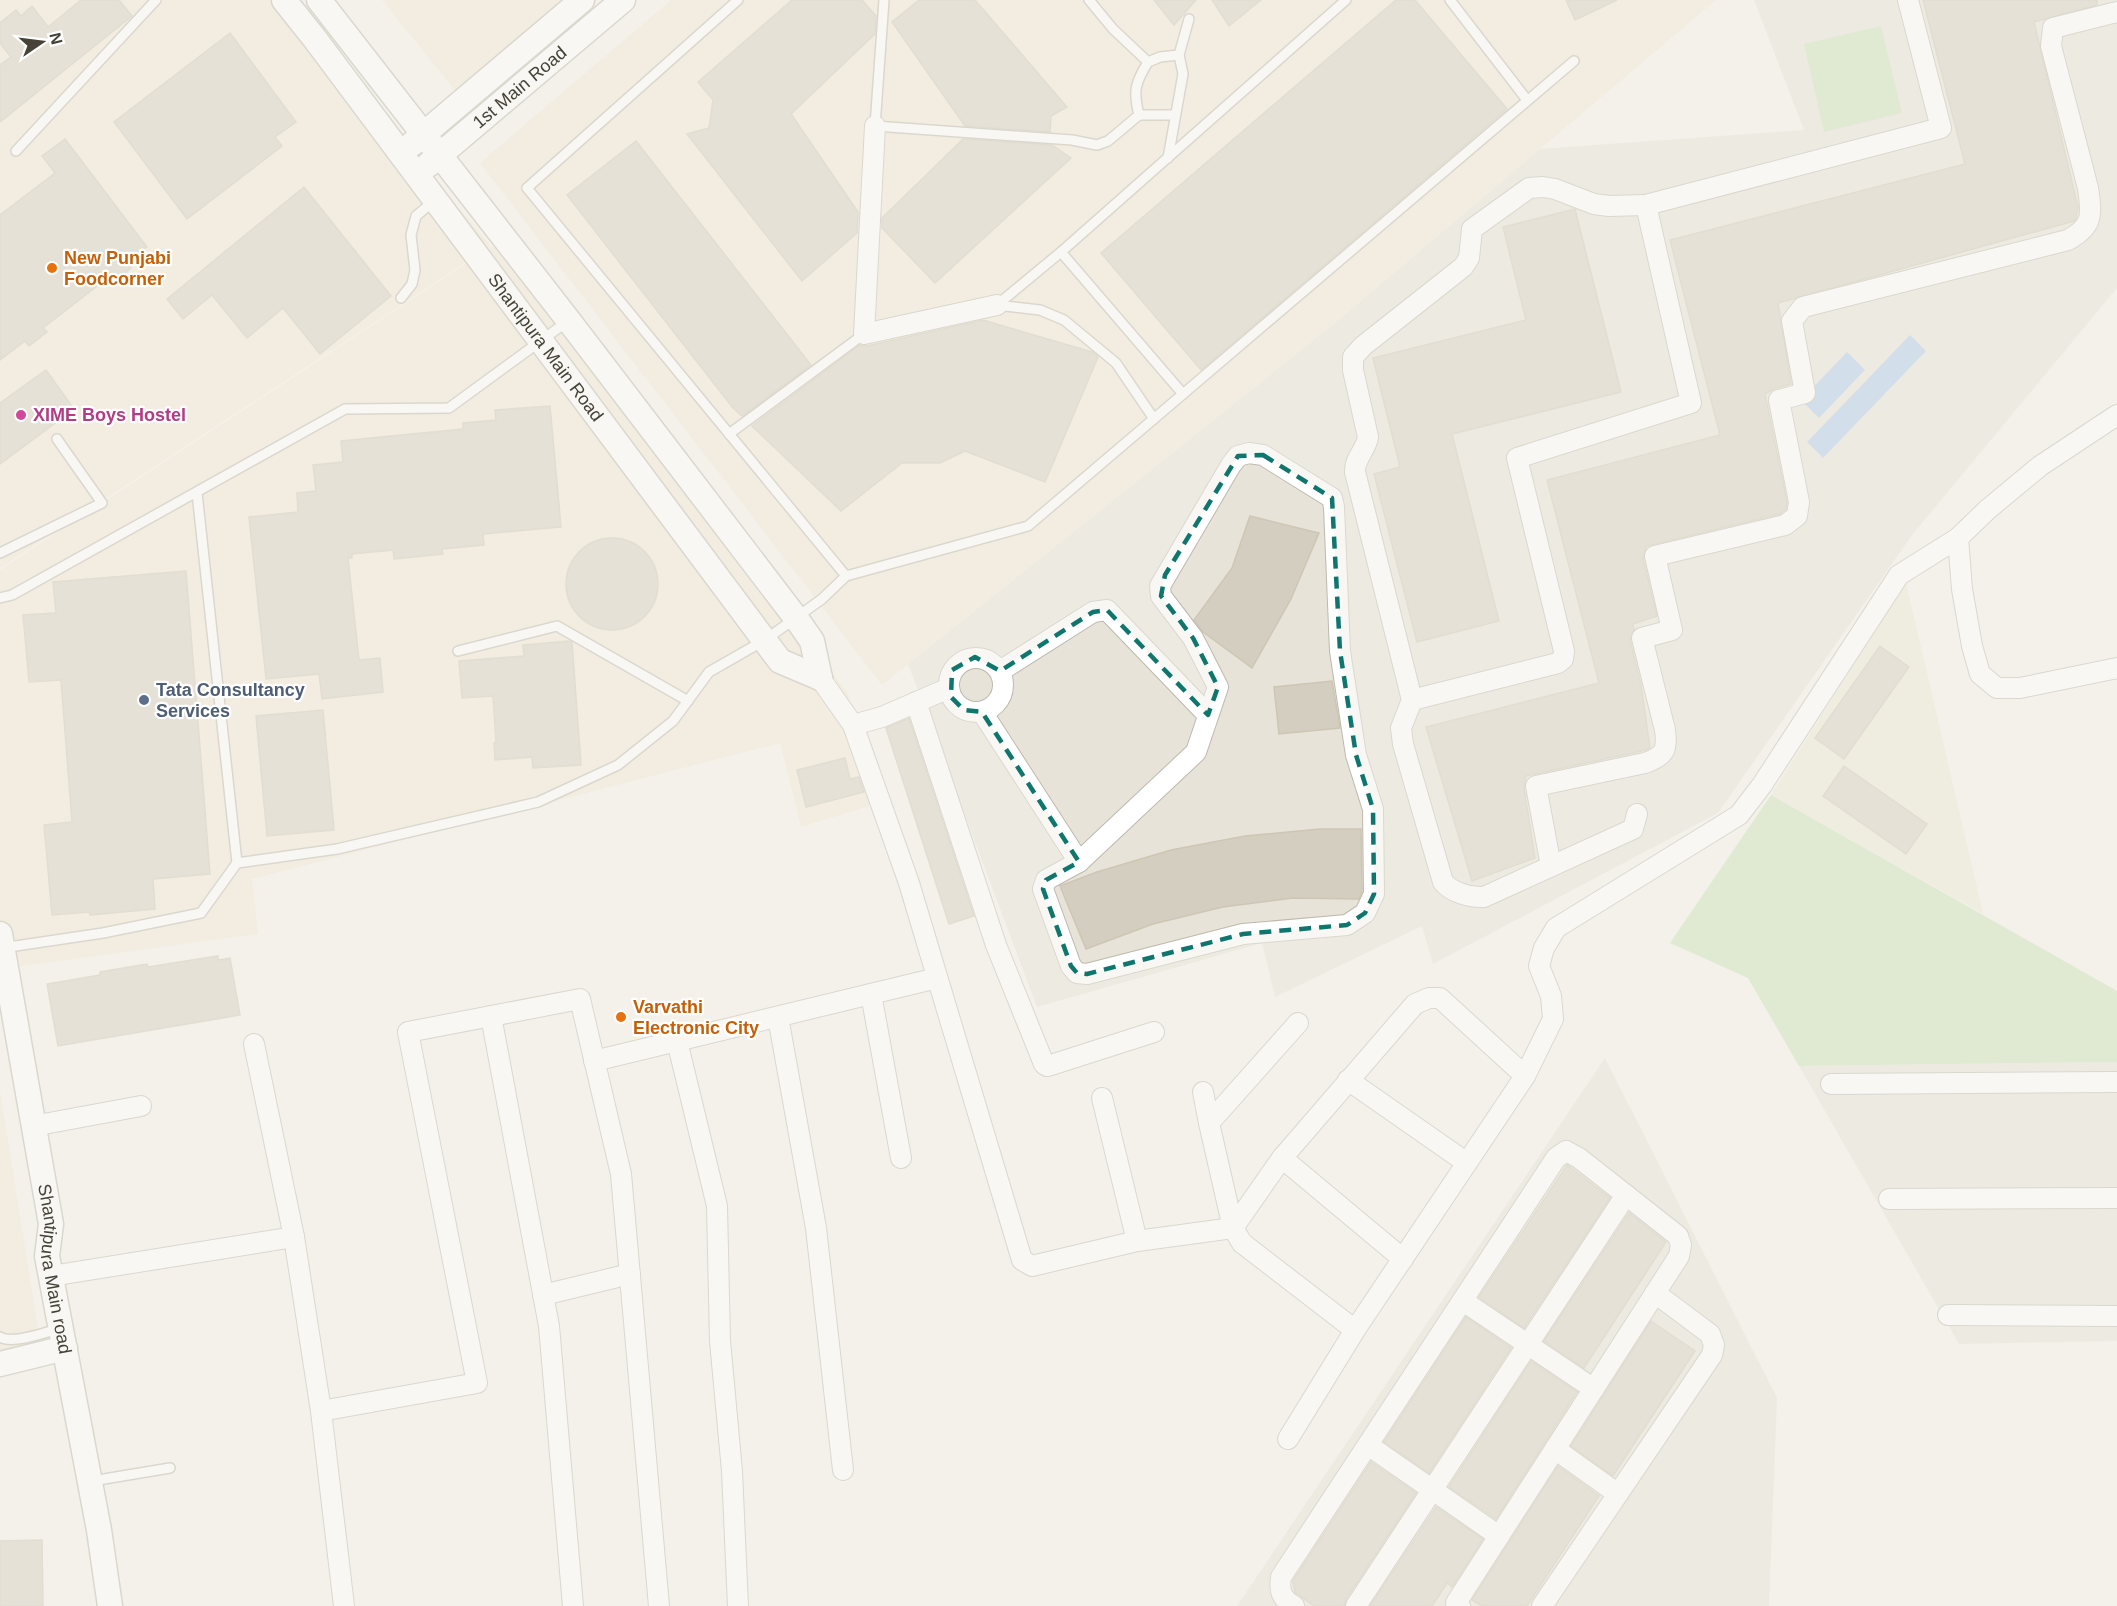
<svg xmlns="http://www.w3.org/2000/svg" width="2117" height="1606" font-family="Helvetica,sans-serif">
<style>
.residential{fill:#e7e3d8}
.commercial{fill:#f3e9d7}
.education{fill:#ebe7d5}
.green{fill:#cbe3b6}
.water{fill:#accbea}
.building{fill:#d4cec0;stroke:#cec6b4;stroke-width:1.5}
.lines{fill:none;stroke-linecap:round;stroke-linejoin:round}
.service-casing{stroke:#beb9ad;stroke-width:12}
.minor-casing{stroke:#beb9ad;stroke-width:22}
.tertiary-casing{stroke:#beb9ad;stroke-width:27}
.service{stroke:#fff;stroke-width:9}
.minor{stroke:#fff;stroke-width:20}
.tertiary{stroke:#fff;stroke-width:24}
.marked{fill:none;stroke:#0f766e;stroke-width:4.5;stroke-dasharray:12 8;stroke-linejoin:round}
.food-dot{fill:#e8710a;stroke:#fff;stroke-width:2}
.hotel-dot{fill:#d1479c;stroke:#fff;stroke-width:2}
.service-dot{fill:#5c6f8a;stroke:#fff;stroke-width:2}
.labels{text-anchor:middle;stroke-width:4.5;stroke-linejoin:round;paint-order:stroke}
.street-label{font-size:18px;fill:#464238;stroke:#fff}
.food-label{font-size:18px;font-weight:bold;fill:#c56008;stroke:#fff;text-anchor:start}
.hotel-label{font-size:18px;font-weight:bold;fill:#b23c85;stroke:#fff;text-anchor:start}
.service-label{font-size:18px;font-weight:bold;fill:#4e5e75;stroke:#fff;text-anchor:start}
</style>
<rect width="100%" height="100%" fill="#f3f1e9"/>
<g class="residential">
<path d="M1754,0H2117V288L1912,535L1718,813L1433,964L1422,926L1275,997L1262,943L1037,1007L908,664L1331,326L1540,149L1804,130Z"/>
<path d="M1605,1058L1777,1398L1769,1606H1237Z"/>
<path d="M2117,1062V1341L1959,1344L1799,1066Z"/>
</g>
<g class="commercial">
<path d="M0,0H281L491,246L0,568Z"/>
<path d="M382,0H576L462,99Z"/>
<path d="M671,0H1716L1331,326L882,685L480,163Z"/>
<path d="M493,246L848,693L872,805L801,827L780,743L252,879L258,934L0,969V570Z"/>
<path d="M0,1091L40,1342L0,1352Z"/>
</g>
<path class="education" d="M1906,583L1983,914L1771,795Z"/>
<g class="green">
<path d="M1881,26L1902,113L1824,132L1804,44Z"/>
<path d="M1771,795L2117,991V1062L1799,1066L1748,978L1670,943Z"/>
</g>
<g class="water">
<path d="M1910,335L1926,351L1823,458L1807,442Z"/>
<path d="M1847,352L1865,370L1819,418L1801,400Z"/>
</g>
<g class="building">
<path d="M81,0H119L132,16L0,122V65L11,57L0,43V23L16,10L21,16L32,6L48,27Z"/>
<path d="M792,0H862L876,16L875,34L791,114L858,212L857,233L802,281L687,134L709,128L713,100L698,82Z"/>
<path d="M919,0H975L1067,107L1051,116L1050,132L965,126L892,22Z"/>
<path d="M1154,0H1196L1174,25Z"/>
<path d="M1212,0H1261L1229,26Z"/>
<path d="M1396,0H1415L1507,109L1201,370L1101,253Z"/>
<path d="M1566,0H1617L1575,20Z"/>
<path d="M1923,0H2097V5L2034,22L2078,207L2076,218L2074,221L1778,303L1791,384L1776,388L1765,394L1787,502L1786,509L1780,514L1646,546L1643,559L1657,616L1633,624L1634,630L1630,640L1641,685L1650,748L1642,751L1526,776L1524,788L1535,858L1472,881L1426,727L1599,683L1547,480L1720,435L1670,240L1965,164Z"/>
<path d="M230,33L296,122L275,137L282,146L187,219L114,122Z"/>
<path d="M65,139L147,247L127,263L131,268L115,282L110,276L43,328L47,332L29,346L25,341L0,360V215L55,173L42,156Z"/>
<path d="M963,139L1052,145L1071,158L935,283L882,228V218Z"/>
<path d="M636,141L811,365L742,416L733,408L567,195Z"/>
<path d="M304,187L391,296L320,354L283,308L247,338L212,295L183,319L167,299Z"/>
<path d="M1575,209L1621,392L1452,434L1499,621L1417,642L1374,474L1400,467L1373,358L1526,320L1503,227Z"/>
<path d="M983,320L1092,352L1098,357L1045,482L965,451L940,463H902L841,511L752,426L860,345L867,346Z"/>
<path d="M46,370L74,409L0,464V403Z"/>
<path d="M550,406L561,527L483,534L484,545L442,549L443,554L394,559L393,550L352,554V558H348L359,660L380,658L383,692L322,699L319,674L266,679L249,517L298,512L297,493L316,491L313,465L343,462L341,441L463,429V423L496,420L495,410Z"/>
<path d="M1250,516L1319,533L1291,599L1252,668L1203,632L1194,620L1232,568Z"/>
<circle cx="612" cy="584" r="46"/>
<path d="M186,571L210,874L153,879L155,909L90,915L89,912L52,915L44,825L72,822L61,680L29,682L23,615L56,613L53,582Z"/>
<path d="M570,641L572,642L581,765L533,768L532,757L495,760L494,743L496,742L493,696L462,698L459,661L524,656L523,645Z"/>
<path d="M1880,646L1909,667L1844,759L1815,738Z"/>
<path d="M1332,681L1340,728L1279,734L1274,687Z"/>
<path d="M323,710L334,830L267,836L256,716Z"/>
<path d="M909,718L974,916L949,924L886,728Z"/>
<path d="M845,758L850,779L859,777L864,792L806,807L797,770Z"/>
<path d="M1844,766L1927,824L1906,854L1823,796Z"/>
<path d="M1320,829H1361L1362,891L1359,899L1293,898L1223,907L1153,924L1086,949L1060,886L1097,872L1171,850L1245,836Z"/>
<path d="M218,956V960L230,958L240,1015L58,1046L47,984L100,975V972L147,964L148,967Z"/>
<path d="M1567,1165L1610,1198L1524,1328L1479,1297Z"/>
<path d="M1629,1213L1666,1242L1584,1368L1544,1341Z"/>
<path d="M1466,1317L1511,1348L1429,1473L1384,1442Z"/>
<path d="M1651,1321L1695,1351L1613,1476L1571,1446Z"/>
<path d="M1531,1361L1577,1392L1496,1519L1449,1487Z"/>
<path d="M1371,1462L1416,1493L1346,1599L1344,1606H1314L1295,1592L1293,1581Z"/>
<path d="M1558,1466L1599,1496L1527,1606H1482L1472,1600Z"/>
<path d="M1436,1507L1483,1539L1452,1587L1447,1583L1432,1606H1370Z"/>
<path d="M42,1540L43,1606H0V1541Z"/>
</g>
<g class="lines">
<defs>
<g id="service">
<path d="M738,0L527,188L846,576L1028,526L1183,394L1061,252"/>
<path d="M884,0L875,126L1072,140L1097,145L1108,141L1139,115C1133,91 1135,83 1148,62L1113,29L1089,0"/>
<path d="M1450,0L1527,100"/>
<path d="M1148,62L1160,57L1179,55L1189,19"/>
<path d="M1139,115H1175"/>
<path d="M16,151L156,0"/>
<path d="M1168,158L1183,74L1179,55"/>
<path d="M401,298L412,284L415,270L411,235L416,216L434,201"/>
<path d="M997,305L1061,252L1346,0"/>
<path d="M997,305L1040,310L1064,320L1116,363L1154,419"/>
<path d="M1183,394L1574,61"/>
<path d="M729,434L864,334"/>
<path d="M0,553L102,503L57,439"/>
<path d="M0,598L12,595L345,409L449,408L568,321"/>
<path d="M458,651L557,626L688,701"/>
<path d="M237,863L337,849L538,802L618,765L673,721L709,672L765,640L822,599L846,576"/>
<path d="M2,948L103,933L201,913L237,863L197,493"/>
<path d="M0,1337C12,1345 47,1332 61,1328"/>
<path d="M92,1481L170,1468"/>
</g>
<g id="minor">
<path d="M875,126L864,334L997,305"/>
<path d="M1249,453L1263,455L1332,498L1334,507L1340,651L1356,755L1373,809L1374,894L1365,913L1347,925L1243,934L1087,974L1077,973L1071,966L1043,889L1046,880L1079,862L1196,752L1218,687L1193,638L1161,596L1160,586L1231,465L1238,456Z"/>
<path d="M1958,538L1962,589L1972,646L1980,674L1997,688H2020L2117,668"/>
<circle cx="976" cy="685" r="27"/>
<path d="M1000,671L1093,612L1107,610L1208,715"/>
<path d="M820,678L853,725L909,883L1022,1260L1032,1266L1137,1241L1233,1228L1282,1158L1415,1004L1429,998H1440L1525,1076L1355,1330L1242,1243L1233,1228L1209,1123L1298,1023"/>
<path d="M1412,700L1558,663L1563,659L1564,651L1517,458L1691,403L1646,205L1941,128L1908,0"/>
<path d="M916,702L996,945L1044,1064L1047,1066L1051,1065L1154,1032"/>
<path d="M982,712L1079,862"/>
<path d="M853,725L882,717L949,688"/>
<path d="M1637,814L1633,829L1484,897C1470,898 1451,892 1443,882L1403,744L1401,728L1412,700L1355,472C1354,459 1366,450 1368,437L1353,370V357L1363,346L1463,267L1469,258L1472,229L1529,188L1543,187L1555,189L1594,204L1609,206L1646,205"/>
<path d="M1551,866L1536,786L1645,763C1664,756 1668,751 1665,730L1642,638L1672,630L1655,556L1785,525L1797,516L1799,502L1779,400L1805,393L1792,321L1803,307L2068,240C2093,226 2092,216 2088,188L2051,46L2053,28L2117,12"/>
<path d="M871,994L901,1158"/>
<path d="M491,1016L549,1326L573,1606"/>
<path d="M778,1017L816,1228L843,1470"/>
<path d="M677,1041L717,1206L720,1341L732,1471L738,1606"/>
<path d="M254,1044L294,1237"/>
<path d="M594,1061L937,978"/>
<path d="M1525,1076L1553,1019L1551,996L1539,966L1544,948L1556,928L1739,815L1762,785L1899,575L1958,538L1987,510L2040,466L2117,415"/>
<path d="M1348,1080L1467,1163"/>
<path d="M1831,1084L2117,1082"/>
<path d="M1203,1092L1209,1123"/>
<path d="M1102,1098L1137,1241"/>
<path d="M33,1126L141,1106"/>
<path d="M1282,1158L1403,1259"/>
<path d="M1889,1199L2117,1198"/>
<path d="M51,1276L294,1237L321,1411L344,1606"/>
<path d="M543,1295L630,1274"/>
<path d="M1463,1301L1594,1389"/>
<path d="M1948,1315L2117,1316"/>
<path d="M321,1411L477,1383L408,1032L580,999L621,1174L659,1606"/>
<path d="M1288,1439L1355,1330"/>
<path d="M1368,1445L1499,1536"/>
<path d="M1555,1449L1618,1494"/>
<path d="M1294,1606C1281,1598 1279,1591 1281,1577L1556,1158L1566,1151L1579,1158L1678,1236L1681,1245L1679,1256L1456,1603L1460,1606"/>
<path d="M1356,1606L1626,1195"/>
<path d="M1542,1606L1712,1355L1714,1345L1710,1334L1655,1293"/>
</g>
<g id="tertiary">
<path id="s1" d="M284,0L315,39L780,661L820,678"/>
<path d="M319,0L569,321L796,618L812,641L820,678"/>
<path d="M412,144L582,0"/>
<path id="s2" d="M428,165L623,0"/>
<path id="s3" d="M0,934L51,1224L47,1256L99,1530L110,1606"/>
<path d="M0,1364L65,1348"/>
</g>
</defs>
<use href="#service" class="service-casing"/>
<use href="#minor" class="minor-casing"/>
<use href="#tertiary" class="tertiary-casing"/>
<use href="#service" class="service"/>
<use href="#minor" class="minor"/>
<use href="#tertiary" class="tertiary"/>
</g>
<path d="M0 0H2117V1606H0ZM1263,455L1332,498L1340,651L1356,755L1373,809L1374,894L1365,913L1347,925L1243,934L1087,974L1077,973L1071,966L1043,889L1046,880L1079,862L982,712L964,710L951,697L952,670L975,657L1000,671L1093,612L1107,610L1208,715L1218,687L1193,638L1161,596L1165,575L1238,456Z" fill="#f3f1e9" fill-opacity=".55" fill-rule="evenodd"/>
<path class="marked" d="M1263,455L1332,498L1340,651L1356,755L1373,809L1374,894L1365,913L1347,925L1243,934L1087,974L1077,973L1071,966L1043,889L1046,880L1079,862L982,712L964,710L951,697L952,670L975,657L1000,671L1093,612L1107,610L1208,715L1218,687L1193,638L1161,596L1165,575L1238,456Z"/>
<g class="food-dot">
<circle cx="52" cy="268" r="6"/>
<circle cx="621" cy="1017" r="6"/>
</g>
<circle class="hotel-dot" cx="21" cy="415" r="6"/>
<circle class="service-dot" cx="144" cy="700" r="6"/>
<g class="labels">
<g class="street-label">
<text dy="6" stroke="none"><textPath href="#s2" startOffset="120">1st Main Road</textPath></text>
<text dy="6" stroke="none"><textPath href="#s1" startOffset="435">Shantipura Main Road</textPath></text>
<text dy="6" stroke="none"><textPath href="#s3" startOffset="340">Shantipura Main road</textPath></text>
</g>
<g class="food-label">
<text x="64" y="264">New Punjabi<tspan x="64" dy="21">Foodcorner</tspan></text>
<text x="633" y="1013">Varvathi<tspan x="633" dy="21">Electronic City</tspan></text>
</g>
<g class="hotel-label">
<text x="33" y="421">XIME Boys Hostel</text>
</g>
<g class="service-label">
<text x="156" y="696">Tata Consultancy<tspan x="156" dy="21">Services</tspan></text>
</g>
</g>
<g transform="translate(42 42) rotate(76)" stroke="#ffffff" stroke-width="4.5" paint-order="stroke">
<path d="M0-4.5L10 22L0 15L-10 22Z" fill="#464238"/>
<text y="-9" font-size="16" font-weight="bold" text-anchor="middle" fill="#464238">N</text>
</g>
</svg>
